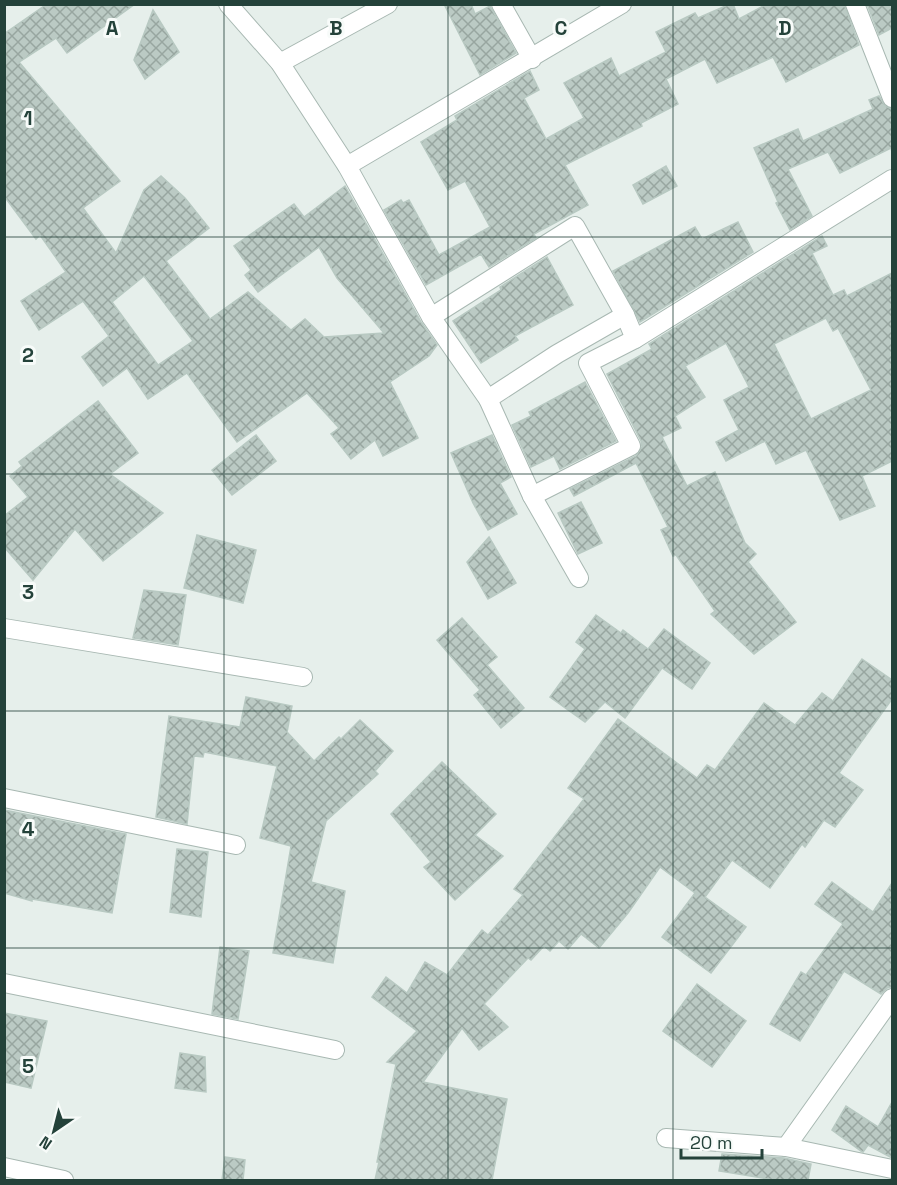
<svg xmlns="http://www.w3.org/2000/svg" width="897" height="1185" font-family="'Space Grotesk',sans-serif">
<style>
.building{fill:url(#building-cross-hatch);stroke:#b8c9c2;stroke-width:1.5;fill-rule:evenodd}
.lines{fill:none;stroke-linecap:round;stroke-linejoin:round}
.minor-casing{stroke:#a8b8b2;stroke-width:20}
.minor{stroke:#fff;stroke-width:18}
.grid{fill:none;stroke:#24423a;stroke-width:1.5;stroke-opacity:0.55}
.grid-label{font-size:20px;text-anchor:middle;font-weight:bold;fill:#24423a;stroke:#f7fbf9;stroke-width:6;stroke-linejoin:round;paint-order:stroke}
</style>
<defs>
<pattern id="building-cross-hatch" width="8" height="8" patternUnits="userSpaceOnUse" patternTransform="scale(1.5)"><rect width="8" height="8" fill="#bbcac4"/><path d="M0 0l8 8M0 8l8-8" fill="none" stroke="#98a6a0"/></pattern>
</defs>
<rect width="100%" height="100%" fill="#e6efeb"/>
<g class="building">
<path d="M47,4H135L67,53L56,38L19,62L120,181L83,208L116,253L144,190L161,176L185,198L209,228L166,261L210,319L248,292L291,330L305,319L324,337L384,333L337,278L319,247L258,292L245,275L251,270L234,246L294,204L304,217L345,186L421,322L437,345L429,356L390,382L418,438L383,456L375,440L351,459L331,434L339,428L307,393L237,442L187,373L148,399L127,368L103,386L82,357L109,336L83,301L39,330L21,301L66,272L40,235L36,239L4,196V34ZM144,276L193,341L158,365L112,302Z"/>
<path d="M444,4H471L475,14L490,6L516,53L480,75Z"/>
<path d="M730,4H733L739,19L767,4H844L859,45L786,82L773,57L717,83L705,59L666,79L678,104L641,123L642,126L565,165L588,205L534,234L536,238L489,267L481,254L426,285L384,210L401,200L403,203L409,200L439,255L490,227L465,181L448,190L421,142L457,120L455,116L530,71L539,90L524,98L546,139L584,118L564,83L611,58L619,76L666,52L656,32L695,13L698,18Z"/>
<path d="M867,4H892V28L879,35Z"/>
<path d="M153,10L179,52L145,79L134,60Z"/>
<path d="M879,96L885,106L892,109V152L891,148L840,173L828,152L788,169L812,216L790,230L776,203L778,202L754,148L798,129L803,141L873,109L869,100Z"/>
<path d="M666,166L677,186L643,204L633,185Z"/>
<path d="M738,222L753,252L640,322L613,271L695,227L702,239Z"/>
<path d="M822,236L827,246L812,253L833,295L844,290L847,296L892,273V461L862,476L875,506L840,520L806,450L776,464L765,441L726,461L716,442L739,430L724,400L749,387L726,343L685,366L705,397L675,416L681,428L662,437L687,486L715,472L745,543L756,554L748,562L796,622L754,654L711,614L715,611L676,555L673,556L661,530L668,527L636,463L574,496L570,489L636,456L642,447L641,441L607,374L652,349L649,344ZM826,318L833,331L838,328L871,390L811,419L774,344Z"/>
<path d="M547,257L573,305L515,336L518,340L481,363L453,321L501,290L500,287Z"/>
<path d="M585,382L616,441L560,469L554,456L531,467L512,425L531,416L529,412Z"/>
<path d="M98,401L138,453L110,474L163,513L103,561L75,529L33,580L4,547V516L28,497L10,476L22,466L19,462Z"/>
<path d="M256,435L276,461L232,495L212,470Z"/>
<path d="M492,435L511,477L500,483L517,514L488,530L473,503L451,453Z"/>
<path d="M581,502L602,543L578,554L558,513Z"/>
<path d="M197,535L256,550L243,603L184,588Z"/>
<path d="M489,537L516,583L488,599L467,562Z"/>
<path d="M144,590L186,595L178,645L133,638Z"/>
<path d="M596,615L621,633L623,630L648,649L664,629L710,663L692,689L662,668L625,718L605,702L585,722L550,697L585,649L576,642Z"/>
<path d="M462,618L497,657L487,665L524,708L501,728L474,695L480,690L437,640Z"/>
<path d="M862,659L892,680V699L839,773L863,790L835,827L824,820L805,847L802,844L770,888L732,860L705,897L746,927L711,973L662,937L695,893L660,867L628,913L599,948L581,934L568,949L559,941L550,951L544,946L531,960L528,958L484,1004L508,1027L479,1050L462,1028L423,1082L507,1099L492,1180H375L379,1162H377L396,1064L387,1062L417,1031L372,997L386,977L407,993L425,962L447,975L482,930L488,935L523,895L514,889L584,799L568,788L618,719L697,778L707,765L715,770L764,703L795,725L822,693L833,701Z"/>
<path d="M246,697L292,706L287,732L314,761L339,737L341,739L360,720L393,751L375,771L378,774L326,821L311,882L345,891L333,963L273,953L291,846L260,838L277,766L204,752L203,757L194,756L187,824L156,817L169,716L240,727Z"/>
<path d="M442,762L496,814L475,835L503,856L455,900L424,867L431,862L391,814Z"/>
<path d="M4,810L126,834L112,913L32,899V901L4,893Z"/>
<path d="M177,849L208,852L201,917L170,912Z"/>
<path d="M832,882L873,912L892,883V987L887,988L881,994L844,971L800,1041L770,1024L801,972L806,975L843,924L815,904Z"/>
<path d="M220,947L249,951L238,1019L212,1014Z"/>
<path d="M697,984L746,1021L712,1067L663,1031Z"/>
<path d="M4,1013L47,1021L31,1088L4,1082Z"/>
<path d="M180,1053L205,1057L206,1092L175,1088Z"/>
<path d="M892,1102V1158L868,1145L863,1152L861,1151L832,1130L846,1106L878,1127Z"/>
<path d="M722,1154L784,1158L811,1164L808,1180H774L719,1171Z"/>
<path d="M225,1157L245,1160L243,1180H222Z"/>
</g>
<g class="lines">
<defs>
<g id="minor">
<path d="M228,4L280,63L347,166L431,317L488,399L532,496L579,578"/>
<path d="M501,4L532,59"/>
<path d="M855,4L892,98"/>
<path d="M280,63L388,4"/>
<path d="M347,166L622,4"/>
<path d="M431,317L575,226L625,315L635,339"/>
<path d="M488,399L557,354L625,315"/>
<path d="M532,496L631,446L588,363L635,339L892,179"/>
<path d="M4,628L303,677"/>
<path d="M4,798L236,845"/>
<path d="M4,983L335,1050"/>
<path d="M666,1138L786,1147L892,1169"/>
<path d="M786,1147L892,998"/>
<path d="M4,1167L64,1180"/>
</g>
</defs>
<use href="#minor" class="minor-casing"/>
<use href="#minor" class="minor"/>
</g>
<path class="grid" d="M224,4V1180M448,4V1180M673,4V1180M4,237H892M4,474H892M4,711H892M4,948H892"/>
<g class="grid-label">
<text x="112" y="35">A</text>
<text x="336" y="35">B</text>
<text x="561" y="35">C</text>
<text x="785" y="35">D</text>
<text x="28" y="125">1</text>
<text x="28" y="362">2</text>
<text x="28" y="599">3</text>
<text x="28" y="836">4</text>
<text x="28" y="1073">5</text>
</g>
<rect width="897" height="1185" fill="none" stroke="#24423a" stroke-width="12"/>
<g transform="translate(54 1131) rotate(215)" stroke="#f7fbf9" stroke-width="4.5" paint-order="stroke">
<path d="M0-4.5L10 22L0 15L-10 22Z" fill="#24423a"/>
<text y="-9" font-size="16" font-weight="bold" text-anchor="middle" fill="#24423a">N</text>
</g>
<path d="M681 1149v9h81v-9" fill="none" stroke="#24423a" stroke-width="3"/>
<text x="690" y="1149" font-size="18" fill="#24423a" stroke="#f7fbf9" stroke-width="4.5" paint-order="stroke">20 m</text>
</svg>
